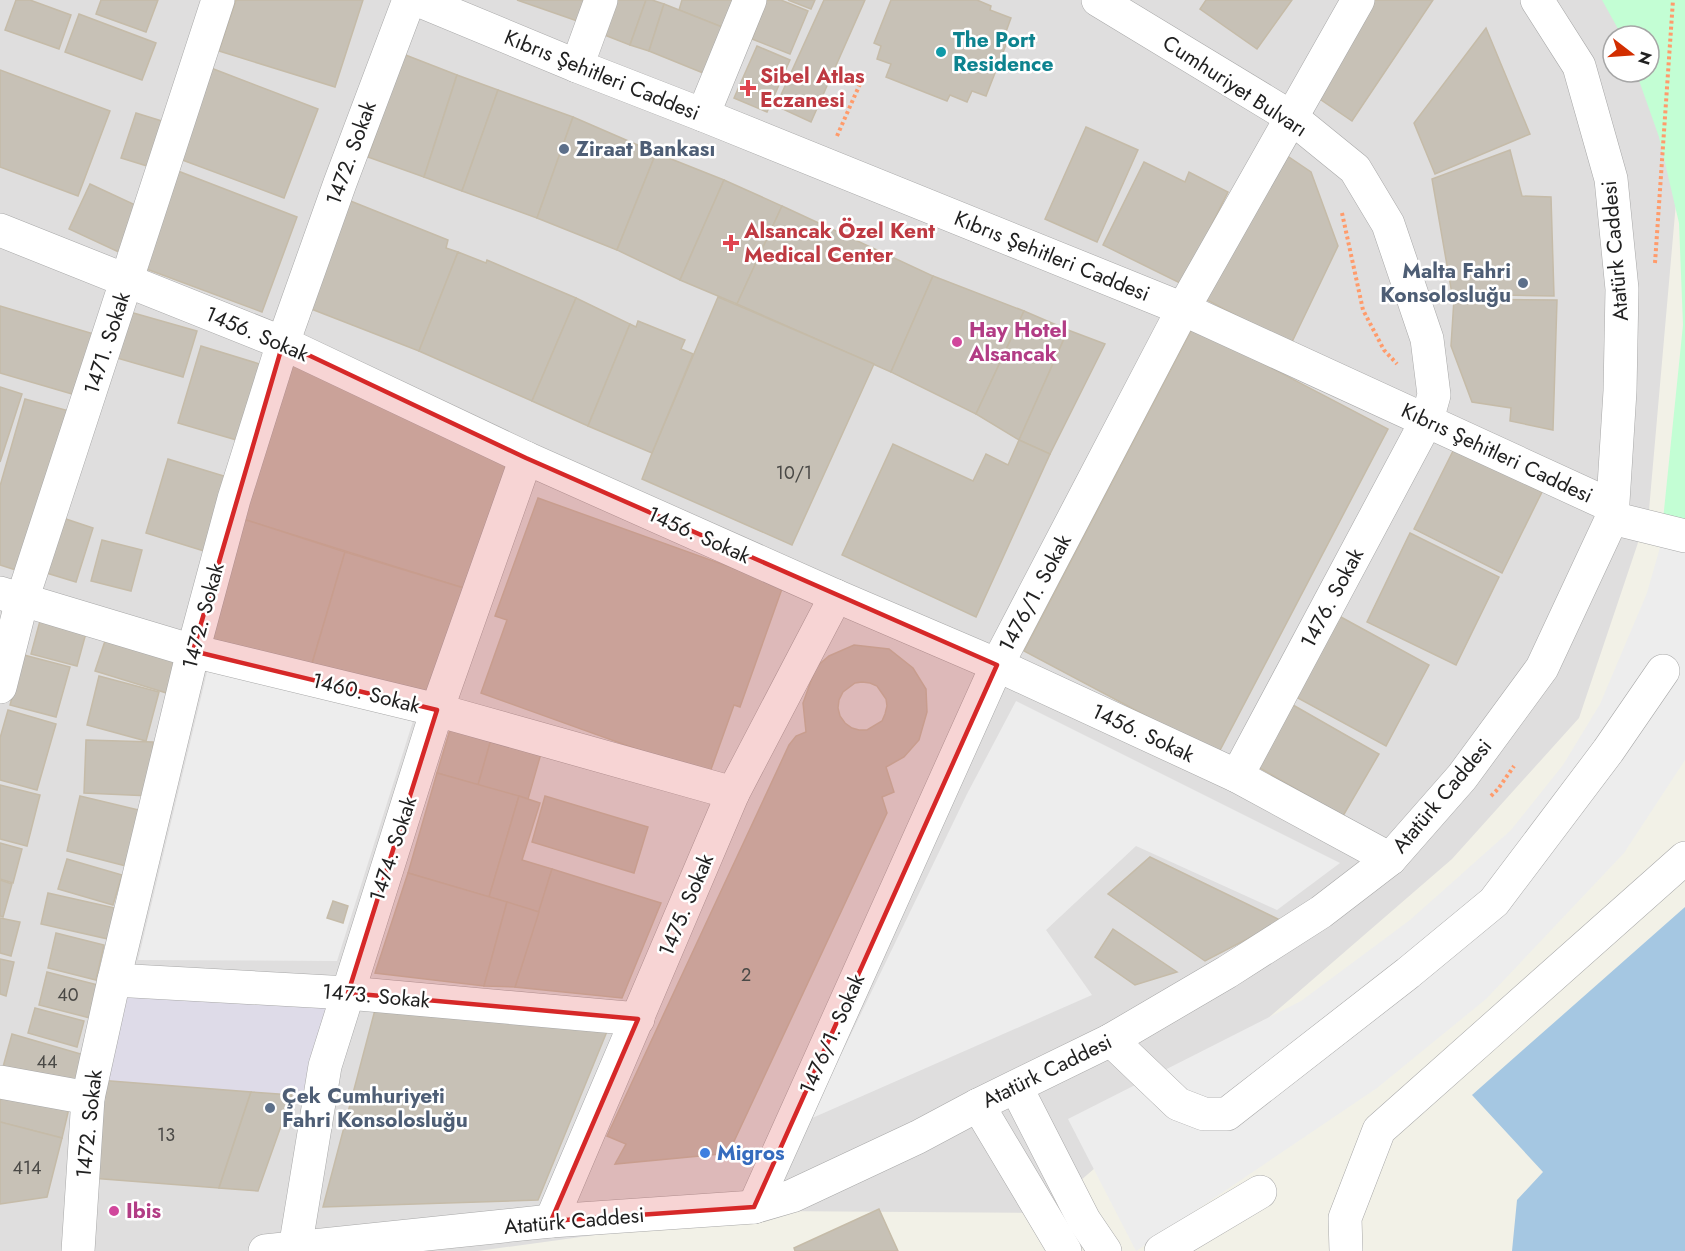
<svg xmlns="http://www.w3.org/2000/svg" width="1685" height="1251" font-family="Jost,sans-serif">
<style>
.residential{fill:#dfdede;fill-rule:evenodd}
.park{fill:#c3fed4}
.parking{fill:#ededed}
.plaza{fill:#dedbe8}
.water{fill:#a5c7e2}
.building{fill:#c7c1b6;stroke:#c5bba8;stroke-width:1.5;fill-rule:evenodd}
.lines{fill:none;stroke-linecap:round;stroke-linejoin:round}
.minor-casing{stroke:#a8a8a8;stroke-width:34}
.path{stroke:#ff9b6b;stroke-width:4;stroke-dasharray:3 3;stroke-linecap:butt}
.minor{stroke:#fff;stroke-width:33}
.marked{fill:#d62828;fill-opacity:0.2;stroke:#d62828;stroke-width:4.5;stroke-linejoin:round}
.culture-dot{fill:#0f9aa8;stroke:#fff;stroke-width:2}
.health-dot{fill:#e0444e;stroke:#fff;stroke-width:2}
.service-dot{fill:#5c6f8a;stroke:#fff;stroke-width:2}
.hotel-dot{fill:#d1479c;stroke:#fff;stroke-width:2}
.shop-dot{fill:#3f7fe0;stroke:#fff;stroke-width:2}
.labels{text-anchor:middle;stroke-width:5;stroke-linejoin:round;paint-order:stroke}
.number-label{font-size:18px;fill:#4a4946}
.culture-label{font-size:21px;font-weight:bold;fill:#0d838f;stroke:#fff;text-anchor:start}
.street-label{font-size:21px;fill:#212121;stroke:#fff}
.health-label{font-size:21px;font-weight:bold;fill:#be3a42;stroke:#fff;text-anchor:start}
.service-label{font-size:21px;font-weight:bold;fill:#4e5e75;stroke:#fff;text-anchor:start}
.hotel-label{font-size:21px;font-weight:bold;fill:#b23c85;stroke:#fff;text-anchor:start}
.shop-label{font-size:21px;font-weight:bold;fill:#366cbe;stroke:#fff;text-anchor:start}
</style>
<rect width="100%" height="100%" fill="#f2f1e7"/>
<path class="residential" d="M0,0H1685V100L1649,510L1579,718L1452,859L1043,1213L769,1211L478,1251H0ZM1613,36H1649V72H1613Z"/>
<path class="park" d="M1602,0H1685V527L1663,520L1683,325L1679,223L1659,137L1636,72H1649V36H1622Z"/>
<g class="parking">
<path d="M1661,544L1685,551V760L1624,853L1486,999L1377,1088L1136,1251L1068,1119L1301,1001L1410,920L1511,830L1563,765L1600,704L1647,593Z"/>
<path d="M209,664L414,718L337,961L138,960Z"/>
<path d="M1016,701L1340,863L1277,910L1136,846L1046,930L1092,995L810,1119L967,794Z"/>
</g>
<path class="plaza" d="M119,987L340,999L310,1097L292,1095L98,1080Z"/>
<path class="water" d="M1685,907V1251H1512L1517,1200L1543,1172L1472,1095Z"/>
<g class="building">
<path d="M16,0H30L71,15L59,49L5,30Z"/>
<path d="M101,0H158L146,32L96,14Z"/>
<path d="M236,0H363L335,87L219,51Z"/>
<path d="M517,0H595L586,24Z"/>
<path d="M614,0H646L630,45L602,34Z"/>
<path d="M646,0H652L664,4L649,51L630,45Z"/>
<path d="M682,0H738L727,29L679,10Z"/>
<path d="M767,0H781L808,11L790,54L752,39Z"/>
<path d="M788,0H815L811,9Z"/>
<path d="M824,0H865L811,122L776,106Z"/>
<path d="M891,0H977L991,6L990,10L1011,18L1003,40L1007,42L986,96L972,91L967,102L950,95L947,101L886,77L891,64L877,59L881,46L874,43Z"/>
<path d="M1206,0H1292L1257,49L1200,9Z"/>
<path d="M1373,0H1433L1352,121L1311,93Z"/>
<path d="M664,4L727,29L708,75L649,51Z"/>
<path d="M79,14L156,43L142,80L65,52Z"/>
<path d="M1486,28L1530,134L1435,174L1414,123Z"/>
<path d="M757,46L790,60L767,112L734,98Z"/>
<path d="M403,54L457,75L424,177L368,157Z"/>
<path d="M211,68L318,109L284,198L177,158Z"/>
<path d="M0,70L110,111L78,196L0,167Z"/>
<path d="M457,75L498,90L462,191L424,177Z"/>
<path d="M498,90L573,117L537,218L462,191Z"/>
<path d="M136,113L162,121L147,166L121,158Z"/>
<path d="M573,117L656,153L617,250L537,218Z"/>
<path d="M1086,127L1138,150L1097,242L1045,219Z"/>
<path d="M1510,150L1522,196L1551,197L1554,296L1452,294L1432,179Z"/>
<path d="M656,153L724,180L680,280L617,250Z"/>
<path d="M1286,155L1311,172L1338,246L1291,344L1205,299Z"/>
<path d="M1144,162L1185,182L1189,172L1228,192L1182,284L1103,245Z"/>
<path d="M178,171L297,217L262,312L141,267Z"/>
<path d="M724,180L782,206L737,304L680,280Z"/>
<path d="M90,184L144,209L123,254L69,229Z"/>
<path d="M343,198L448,240L446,248L458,252L419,351L301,305Z"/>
<path d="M782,206L933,276L891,372L737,304Z"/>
<path d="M458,252L486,263L487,260L576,298L532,401L419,351Z"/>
<path d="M933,276L1024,311L976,414L891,372Z"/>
<path d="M718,297L874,364L792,545L642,479L652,453Z"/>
<path d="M576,298L630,324L588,426L532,401Z"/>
<path d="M1454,299L1557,300L1553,430L1510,421L1511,408L1472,402L1451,346Z"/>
<path d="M0,306L97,335L79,396L0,373Z"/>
<path d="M1024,311L1068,330L1019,440L976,414Z"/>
<path d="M130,312L197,331L183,377L117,358Z"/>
<path d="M638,321L685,340L681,349L693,354L652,453L588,426L630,324L636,327Z"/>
<path d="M1193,327L1388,429L1218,754L1024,651Z"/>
<path d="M1068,330L1105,344L1050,454L1019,440Z"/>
<path d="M201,346L263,365L240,441L178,423Z"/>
<path d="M291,362L510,463L467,589L243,519Z"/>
<path d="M0,387L22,394L0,462Z"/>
<path d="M25,399L69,411L22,572L0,565V486Z"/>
<path d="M1019,440L1050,454L976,617L842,555L893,444L973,481L986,454L1008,465Z"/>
<path d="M1454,449L1542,492L1502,573L1414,529Z"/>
<path d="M168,459L227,477L204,551L146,533Z"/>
<path d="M538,498L783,586L740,707L734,705L709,775L481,693L507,620L495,616Z"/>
<path d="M60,517L93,528L76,582L43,572Z"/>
<path d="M243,519L345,552L311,667L209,643Z"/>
<path d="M1410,533L1499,577L1456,665L1367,622Z"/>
<path d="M102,540L142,550L131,591L91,581Z"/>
<path d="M345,552L467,589L430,696L311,667Z"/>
<path d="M43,610L89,622L77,666L31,654Z"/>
<path d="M1339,616L1429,665L1386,746L1296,697Z"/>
<path d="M107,635L185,659L173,695L95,671Z"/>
<path d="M854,645L889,649L913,668L926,689L927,712L919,740L904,757L886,767L894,792L882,797L887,813L730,1150L721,1154L615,1164L626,1144L607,1136L789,745L796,736L806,732L803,703L816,667L829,656ZM862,682L870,683L877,686L886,699L887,706L885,714L882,721L867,730H859L852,728L845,723L840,716L838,708L839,700L843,692L855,683Z"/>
<path d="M24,655L70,667L56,717L10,705Z"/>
<path d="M99,676L159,692L146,741L87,725Z"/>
<path d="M1293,705L1379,754L1343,816L1258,767Z"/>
<path d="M8,710L56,724L37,790L0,780V738Z"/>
<path d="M452,723L492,736L478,785L437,773Z"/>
<path d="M492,736L542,750L528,799L478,785Z"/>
<path d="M86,740L153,742L151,796L84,793Z"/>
<path d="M437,773L519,796L489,897L408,873Z"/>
<path d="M0,785L40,795L27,846L0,839Z"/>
<path d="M80,796L143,811L130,867L67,851Z"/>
<path d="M519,796L540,803L522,860L552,869L539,912L489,897Z"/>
<path d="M545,796L648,827L634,873L532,842Z"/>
<path d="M0,843L22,849L13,883L0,879Z"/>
<path d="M1150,857L1282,921L1205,961L1108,894Z"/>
<path d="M67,859L122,875L113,905L58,889Z"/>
<path d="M552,869L661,903L622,998L515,987Z"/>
<path d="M408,873L507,902L484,986L375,973Z"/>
<path d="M0,880L12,884L3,917L0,916Z"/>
<path d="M48,893L115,908L108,939L41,924Z"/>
<path d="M333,901L348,906L343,923L327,918Z"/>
<path d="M507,902L539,912L515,987L484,986Z"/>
<path d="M0,918L20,922L11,956L0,953Z"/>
<path d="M1113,929L1177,972L1135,985L1095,957Z"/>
<path d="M56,933L104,945L96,980L48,968Z"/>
<path d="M0,959L14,962L6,996L0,994Z"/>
<path d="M47,972L98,985L90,1018L39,1005Z"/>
<path d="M376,1006L608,1029L538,1200L323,1207Z"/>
<path d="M35,1008L84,1021L77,1047L28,1033Z"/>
<path d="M12,1034L91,1057L81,1090L3,1067Z"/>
<path d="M98,1080L251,1092L219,1188L91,1178Z"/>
<path d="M0,1086L70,1104L62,1138L0,1122Z"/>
<path d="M251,1092L292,1095L258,1191L219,1188Z"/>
<path d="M0,1122L62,1138L47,1197L0,1204Z"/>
<path d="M879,1209L898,1251H795L794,1248Z"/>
</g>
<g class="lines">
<defs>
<g id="minor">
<path d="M418,0L577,66L703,115L1183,309L1612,506"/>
<path d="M1098,0L1291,117L1355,169L1388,224L1427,339L1434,395L1427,420L1237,776"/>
<path d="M577,66L601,0"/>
<path d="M703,115L750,0"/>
<path d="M0,230L283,343L526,458L836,596L997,665L1237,776L1390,859"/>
<path d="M1612,518L1685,536"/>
<path d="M0,593L193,651L437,710L733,793"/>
<path d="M0,687L22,600L218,0"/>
<path d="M114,980L348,993L638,1019"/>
<path d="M1111,1040L1178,1104L1204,1114H1227L1408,973L1494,902L1608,751L1663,671"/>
<path d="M0,1082L88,1098"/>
<path d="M1016,1087L1084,1220L1105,1251"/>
<path d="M978,1105L1065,1251"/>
<path d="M754,1207L997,665L1183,309L1358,0"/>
<path d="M551,1221L733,793L836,596"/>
<path d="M295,1249L325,1066L437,710L526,458"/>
<path d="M78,1251L88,1098L114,980L193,651L234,499L283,343L340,183L409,0"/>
<path d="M265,1251L551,1221L754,1207L792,1196L918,1137L978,1105L1111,1040L1227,972L1321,912L1390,859L1462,777L1542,668L1612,518L1620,391L1622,289L1611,179L1579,66L1537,0"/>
<path d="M1161,1251L1260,1192"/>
<path d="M1346,1251L1345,1218L1379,1130L1685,858"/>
</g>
</defs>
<use href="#minor" class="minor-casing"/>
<g class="path">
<path d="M837,136L863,77"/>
<path d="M1342,213L1363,310L1384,350L1397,364"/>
<path d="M1655,263L1673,0"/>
<path d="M1491,796L1498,789L1514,766"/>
</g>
<use href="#minor" class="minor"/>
</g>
<path class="marked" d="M283,343L526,458L997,665L754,1207L551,1221L638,1019L348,993L437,710L193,651Z"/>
<circle class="culture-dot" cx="941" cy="52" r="6"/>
<g class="health-dot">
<path d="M745 79h6v6h6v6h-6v6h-6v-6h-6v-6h6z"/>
<path d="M728 234h6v6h6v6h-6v6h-6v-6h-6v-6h6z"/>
</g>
<g class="service-dot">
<circle cx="564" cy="149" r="6"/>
<circle cx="1523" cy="283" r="6"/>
<circle cx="270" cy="1108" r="6"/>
</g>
<g class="hotel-dot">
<circle cx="957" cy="342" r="6"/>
<circle cx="114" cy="1211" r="6"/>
</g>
<circle class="shop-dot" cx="705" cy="1153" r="6"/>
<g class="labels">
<g class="number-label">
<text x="794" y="479">10/1</text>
<text x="746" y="981">2</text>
<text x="68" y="1001">40</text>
<text x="47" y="1068">44</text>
<text x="166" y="1141">13</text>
<text x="27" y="1174">414</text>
</g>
<g class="culture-label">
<text x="953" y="47">The Port<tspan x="953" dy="24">Residence</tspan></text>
</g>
<g class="street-label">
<text transform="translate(602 75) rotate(22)" y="7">Kıbrıs Şehitleri Caddesi</text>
<text transform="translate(1235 86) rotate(33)" y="7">Cumhuriyet Bulvarı</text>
<text transform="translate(351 153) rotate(-70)" y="7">1472. Sokak</text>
<text transform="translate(1615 251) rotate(-95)" y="7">Atatürk Caddesi</text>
<text transform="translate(1052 256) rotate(22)" y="7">Kıbrıs Şehitleri Caddesi</text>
<text transform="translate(257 334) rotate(23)" y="7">1456. Sokak</text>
<text transform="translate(107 343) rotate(-72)" y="7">1471. Sokak</text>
<text transform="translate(1497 453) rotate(25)" y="7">Kıbrıs Şehitleri Caddesi</text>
<text transform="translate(699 535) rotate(24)" y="7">1456. Sokak</text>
<text transform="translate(1035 593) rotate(-62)" y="7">1476/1. Sokak</text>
<text transform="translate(1332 598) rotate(-62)" y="7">1476. Sokak</text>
<text transform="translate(203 616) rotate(-75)" y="7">1472. Sokak</text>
<text transform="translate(366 693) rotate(14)" y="7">1460. Sokak</text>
<text transform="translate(1143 733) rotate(25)" y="7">1456. Sokak</text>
<text transform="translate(1442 796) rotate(-50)" y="7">Atatürk Caddesi</text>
<text transform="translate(393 849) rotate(-72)" y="7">1474. Sokak</text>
<text transform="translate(686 905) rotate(-67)" y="7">1475. Sokak</text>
<text transform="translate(376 996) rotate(5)" y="7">1473. Sokak</text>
<text transform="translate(832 1034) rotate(-66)" y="7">1476/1. Sokak</text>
<text transform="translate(1047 1071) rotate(-26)" y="7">Atatürk Caddesi</text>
<text transform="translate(89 1124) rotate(-84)" y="7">1472. Sokak</text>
<text transform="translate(574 1221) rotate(-5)" y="7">Atatürk Caddesi</text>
</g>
<g class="health-label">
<text x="760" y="83">Sibel Atlas<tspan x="760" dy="24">Eczanesi</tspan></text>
<text x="744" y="238">Alsancak Özel Kent<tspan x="744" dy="24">Medical Center</tspan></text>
</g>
<g class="service-label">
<text x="576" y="156">Ziraat Bankası</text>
<text x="1511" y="278" text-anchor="end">Malta Fahri<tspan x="1511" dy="24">Konsolosluğu</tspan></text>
<text x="282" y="1103">Çek Cumhuriyeti<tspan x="282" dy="24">Fahri Konsolosluğu</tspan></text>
</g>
<g class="hotel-label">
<text x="969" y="337">Hay Hotel<tspan x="969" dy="24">Alsancak</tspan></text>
<text x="126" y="1218">Ibis</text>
</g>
<g class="shop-label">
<text x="717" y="1160">Migros</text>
</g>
</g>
<g transform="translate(1631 54) rotate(107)"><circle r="28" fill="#ffffff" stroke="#a6a6a6" stroke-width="1.5"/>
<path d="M0-4.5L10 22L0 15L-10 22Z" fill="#d22e00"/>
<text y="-9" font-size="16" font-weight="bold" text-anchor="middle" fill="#212121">N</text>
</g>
</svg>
